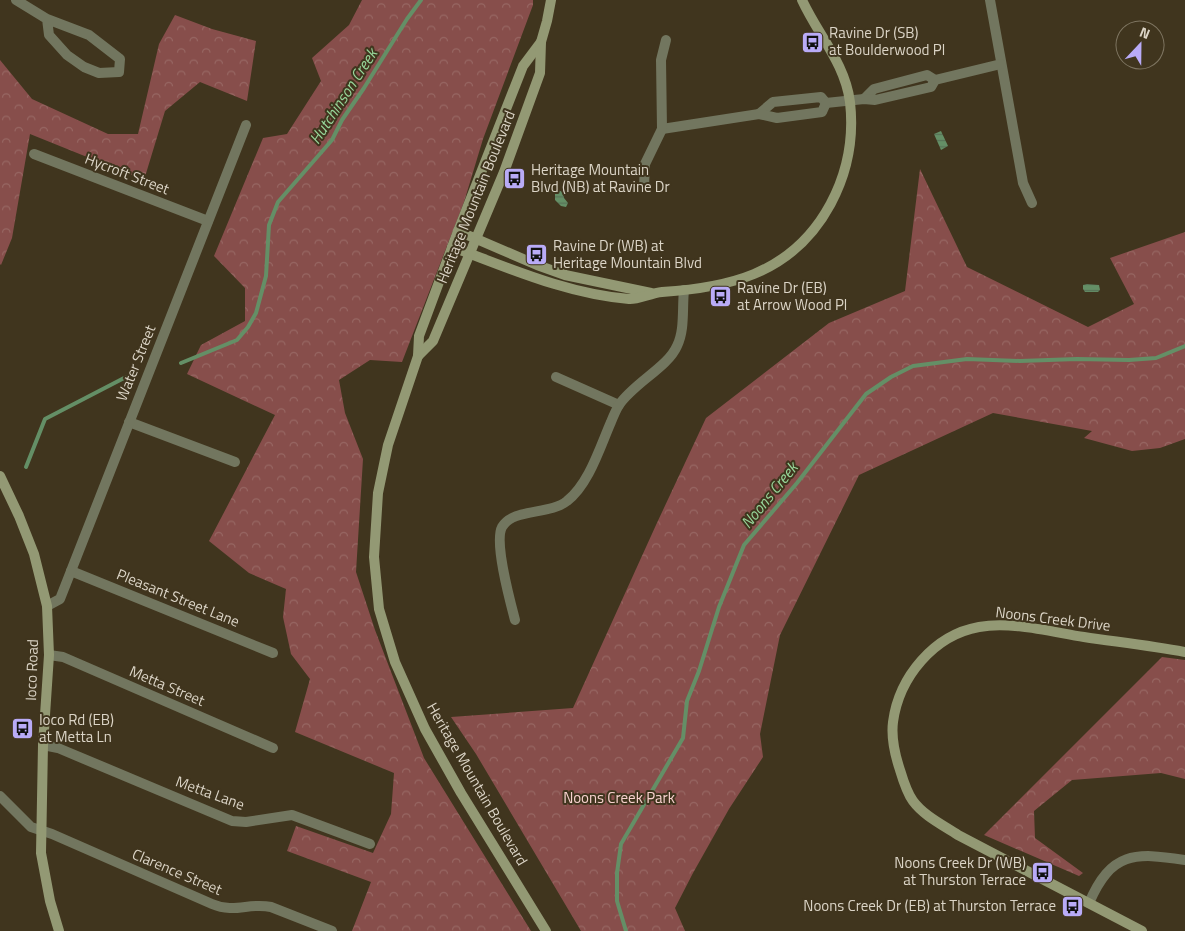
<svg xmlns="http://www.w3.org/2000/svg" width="1185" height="931" font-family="'Titillium Web',sans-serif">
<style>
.forest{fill:url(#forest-crowns)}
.water{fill:url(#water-rules)}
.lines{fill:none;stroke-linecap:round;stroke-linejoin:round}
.stream{stroke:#648f66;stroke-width:4}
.street{stroke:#72765f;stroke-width:10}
.secondary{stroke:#939974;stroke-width:10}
.labels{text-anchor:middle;stroke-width:4;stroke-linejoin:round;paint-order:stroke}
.poi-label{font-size:15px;fill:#dbd4c6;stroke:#40351e;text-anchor:start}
.street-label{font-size:15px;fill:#dbd4c6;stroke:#40351e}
.park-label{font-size:15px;fill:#f8d2cf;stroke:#40351e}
.water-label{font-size:16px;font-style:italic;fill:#97d79a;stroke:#40351e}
</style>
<defs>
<pattern id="forest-crowns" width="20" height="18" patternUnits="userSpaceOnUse" patternTransform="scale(1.25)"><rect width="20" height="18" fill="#874e4b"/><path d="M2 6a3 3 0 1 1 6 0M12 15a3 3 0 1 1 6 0" fill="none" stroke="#976763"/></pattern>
<pattern id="water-rules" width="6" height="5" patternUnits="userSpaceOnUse" patternTransform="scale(1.25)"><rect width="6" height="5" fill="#648f66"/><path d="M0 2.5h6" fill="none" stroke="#587357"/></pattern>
</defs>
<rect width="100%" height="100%" fill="#40351e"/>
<g class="forest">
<path d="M362,0H533V5L483,139L464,202L402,362L370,360L339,380L345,413L363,459L356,572L375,630L424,758L531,931H352L371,882L287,851L296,826L373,853L391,814L394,773L295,732L310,679L291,654L283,617L286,589L249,573L209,541L275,415L187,374L201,345L245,321V288L214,256L263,138L287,134L321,81L312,58L349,25Z"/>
<path d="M175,15L212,29L256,41L247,101L200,82L165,111L144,180L30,134L12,238L1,265L0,264V60L32,99L108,134H138L159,44Z"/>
<path d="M920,169L967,267L1088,327L1134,304L1110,258L1185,232V439L1160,448L1132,451L1084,438L1092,431L993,413L859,475L780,635L760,734L763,757L729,809L693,873L675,908L685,931H581L476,754L451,717L573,708L656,525L706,418L829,323L905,291Z"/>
<path d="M1162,657L1185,660V779L1161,773L1072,780L1034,811L1035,838L1083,873L1079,876L984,835Z"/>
</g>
<g class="water">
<path d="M941,131L948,146L941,150L934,134Z"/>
<path d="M558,190L563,192L564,198L568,203L566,207L561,206L555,200V193Z"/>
<path d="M1087,284L1099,285L1100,290L1098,292H1085L1083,289V285Z"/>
</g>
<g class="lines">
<g class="stream">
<path d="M181,363L237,340L248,327L256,313L266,276L269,225L278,202L332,140L342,120L364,88L407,19L421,0"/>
<path d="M26,467L45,419L126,377"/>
<path d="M626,931L617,901V873L621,844L683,738L687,701L699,671L719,607L744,545L797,483L866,394L891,377L913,366L967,359L1020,361L1077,359L1129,360L1156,358L1185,346"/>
</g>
<g class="street">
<path d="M16,0L47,19L89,35L120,59L119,72L99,73L84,67L67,55L49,35L47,19"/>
<path d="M990,0L1023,183L1032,203"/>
<path d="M864,99L874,89L927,75L935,80"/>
<path d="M826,103L864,99L875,100L931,87L935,80L1001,64"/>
<path d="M759,114L773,102L821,97L826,103"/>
<path d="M662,129L759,114L777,118L822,112L826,103"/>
<path d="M34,154L208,221"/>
<path d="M644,187L645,164L662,129L661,60L666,40"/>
<path d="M556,377L619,405"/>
<path d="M129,422L235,462"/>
<path d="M71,571L273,653"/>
<path d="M47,606L60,599L71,571L246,125"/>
<path d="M515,620C510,601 494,542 502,527C513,508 550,515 567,501C589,484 600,447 611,422C613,417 616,410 619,405C634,383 668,367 677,346C685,330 682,309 684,290"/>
<path d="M49,655L63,657L273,748"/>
<path d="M43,745L58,748L232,821L246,822L292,815L370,844"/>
<path d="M0,796L31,827L52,834L212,904C235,914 249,902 271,907L332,931"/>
<path d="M1089,903C1111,852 1134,852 1185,860"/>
</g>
<g class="secondary">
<path d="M541,42L523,66L458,231L419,336L418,356L388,445L378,493L374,557L379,609L395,662L425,729L461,793L546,931"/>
<path d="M458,231L537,265L565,275L651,293"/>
<path d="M452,247C509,268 567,294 629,299C637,300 651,293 662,292C693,290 725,286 754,274C822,246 858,173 850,102C845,63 818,35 802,0"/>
<path d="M418,356L433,341L504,172L540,73L541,42L547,21L551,0"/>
<path d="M0,476L19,516L34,554L47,606L49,655L43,745L41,853L50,901L59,931"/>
<path d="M1142,931L958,835C943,825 924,816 913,801C907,793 903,780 900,770C895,755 891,738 893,722C899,677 934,635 979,627C1011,621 1052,632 1084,637C1118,642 1152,646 1185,652"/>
</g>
</g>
<defs>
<symbol id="bus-square" viewBox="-11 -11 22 22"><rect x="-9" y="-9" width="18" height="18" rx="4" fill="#b9abf7" stroke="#40351e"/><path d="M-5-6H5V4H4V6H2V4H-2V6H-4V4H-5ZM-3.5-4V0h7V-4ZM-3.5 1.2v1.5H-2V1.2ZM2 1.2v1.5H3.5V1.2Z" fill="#111"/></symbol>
</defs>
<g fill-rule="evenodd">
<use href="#bus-square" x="800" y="30" width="25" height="25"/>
<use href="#bus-square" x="502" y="166" width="25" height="25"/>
<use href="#bus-square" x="524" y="242" width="25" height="25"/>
<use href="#bus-square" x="708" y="284" width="25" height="25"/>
<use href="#bus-square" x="10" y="716" width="25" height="25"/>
<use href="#bus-square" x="1030" y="860" width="25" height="25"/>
<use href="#bus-square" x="1060" y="894" width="25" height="25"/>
</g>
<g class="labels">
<g class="poi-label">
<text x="829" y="38">Ravine Dr (SB)<tspan x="829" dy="17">at Boulderwood Pl</tspan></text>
<text x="531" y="175">Heritage Mountain<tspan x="531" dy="17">Blvd (NB) at Ravine Dr</tspan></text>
<text x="553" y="251">Ravine Dr (WB) at<tspan x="553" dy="17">Heritage Mountain Blvd</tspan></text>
<text x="737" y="293">Ravine Dr (EB)<tspan x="737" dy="17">at Arrow Wood Pl</tspan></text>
<text x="39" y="725">Ioco Rd (EB)<tspan x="39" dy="17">at Metta Ln</tspan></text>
<text x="1026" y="868" text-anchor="end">Noons Creek Dr (WB)<tspan x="1026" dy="17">at Thurston Terrace</tspan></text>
<text x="1056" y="911" text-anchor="end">Noons Creek Dr (EB) at Thurston Terrace</text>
</g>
<g class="street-label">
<text transform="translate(127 174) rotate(21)" y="5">Hycroft Street</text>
<text transform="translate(476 197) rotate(-68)" y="5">Heritage Mountain Boulevard</text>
<text transform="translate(136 363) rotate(-68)" y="5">Water Street</text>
<text transform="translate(178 598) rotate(22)" y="5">Pleasant Street Lane</text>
<text transform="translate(1053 619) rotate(7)" y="5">Noons Creek Drive</text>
<text transform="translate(32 670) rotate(-88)" y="5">Ioco Road</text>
<text transform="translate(167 686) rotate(23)" y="5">Metta Street</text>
<text transform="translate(477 784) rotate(60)" y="5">Heritage Mountain Boulevard</text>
<text transform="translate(210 793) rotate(20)" y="5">Metta Lane</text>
<text transform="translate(177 872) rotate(23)" y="5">Clarence Street</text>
</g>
<g class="park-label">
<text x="619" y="803">Noons Creek Park</text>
</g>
<g class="water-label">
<text transform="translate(343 96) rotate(-57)" y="6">Hutchinson Creek</text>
<text transform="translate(769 495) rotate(-51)" y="6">Noons Creek</text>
</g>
</g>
<g transform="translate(1140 45) rotate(22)"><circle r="24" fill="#40351e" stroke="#7e7561"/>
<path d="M0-4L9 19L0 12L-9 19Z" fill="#b9abf7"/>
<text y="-8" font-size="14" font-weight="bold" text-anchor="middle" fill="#dbd4c6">N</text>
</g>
</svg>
